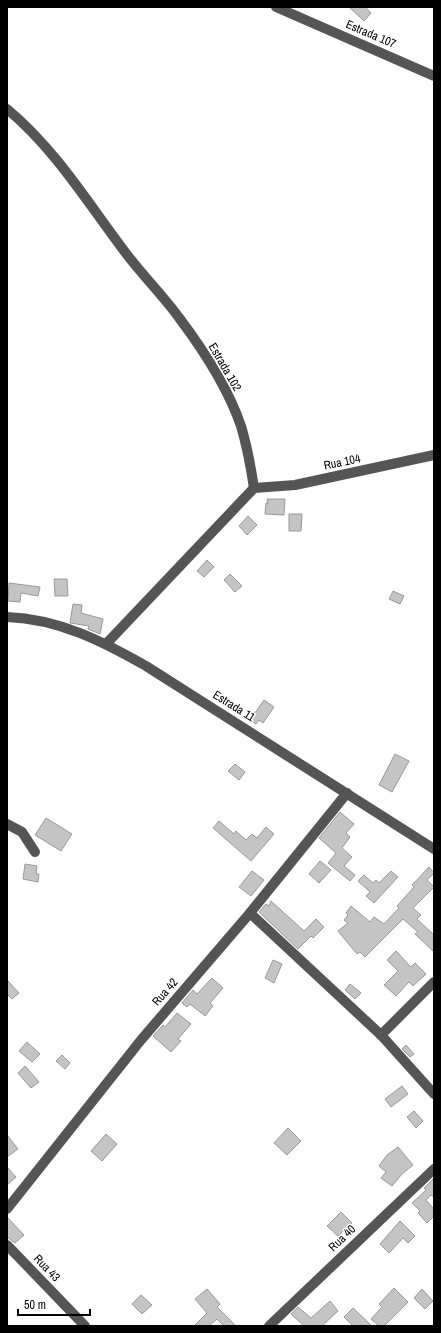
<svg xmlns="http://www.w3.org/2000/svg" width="441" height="1333" font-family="'Archivo Narrow',sans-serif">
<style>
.building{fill:#c4c4c4;stroke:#999}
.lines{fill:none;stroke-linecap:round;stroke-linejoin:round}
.minor{stroke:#555;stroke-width:10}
.labels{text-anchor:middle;stroke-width:3;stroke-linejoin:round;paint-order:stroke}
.street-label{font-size:12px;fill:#000;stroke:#fff}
</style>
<rect width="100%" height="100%" fill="#fff"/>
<g class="building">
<path d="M349,7H365L371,13L364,21Z"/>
<path d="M267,499H285L284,515L265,514L266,503L268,504Z"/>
<path d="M289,514H302L301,531H289Z"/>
<path d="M248,516L257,525L247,535L239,526Z"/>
<path d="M207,560L214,567L204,577L197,571Z"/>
<path d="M230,574L242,586L235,592L224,580Z"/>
<path d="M54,579H67L68,596H55Z"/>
<path d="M9,583L40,587L38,596L21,593L20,602L8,601Z"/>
<path d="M393,591L404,596L400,604L389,599Z"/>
<path d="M73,604L82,605L81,613L103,619L100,634L88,629L89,626L70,623Z"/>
<path d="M264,700L274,707L263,723L259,720L256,724L250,720Z"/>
<path d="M395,754L409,761L392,792L379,785Z"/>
<path d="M235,764L245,772L239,780L228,771Z"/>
<path d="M340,812L354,824L346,833L350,837L342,848L352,857L344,866L355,875L350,881L328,863L336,853L319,838Z"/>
<path d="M46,818L72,834L61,851L35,835Z"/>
<path d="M219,821L234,834L236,831L246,840L252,834L257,838L266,827L274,834L251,861L213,828Z"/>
<path d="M320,861L331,870L319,883L309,874Z"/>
<path d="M25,864L37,866L36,874H39L38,882L23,879Z"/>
<path d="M429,867L434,873L427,880L434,887L413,908L421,915L417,919L434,935V952L415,934L418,932L403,919L365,957L360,952L357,954L338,931L348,923L344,920L348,915L346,913L351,906L370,922L374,917L384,924L399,908L397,906L414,887L412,885Z"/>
<path d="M252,871L264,880L251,896L239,887Z"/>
<path d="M391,871L398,877L374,903L366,896L370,892L358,881L364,875L373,883L376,880L379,883Z"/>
<path d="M271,901L304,931L316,919L324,927L313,938L311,936L298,949L259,912L266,904L269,906Z"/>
<path d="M396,951L411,967L415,963L426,974L413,986L409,982L396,996L384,985L398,971L387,960Z"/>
<path d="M273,960L282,964L274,983L265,978Z"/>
<path d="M212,978L223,988L210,1003L213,1006L205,1016L190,1004L187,1007L182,1003L193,990L197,994Z"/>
<path d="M7,980L19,993L12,999L7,994Z"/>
<path d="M350,984L361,993L355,999L345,990Z"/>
<path d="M177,1013L191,1024L178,1039L181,1041L171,1052L153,1036L163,1025L165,1027Z"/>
<path d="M27,1042L40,1054L32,1062L19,1051Z"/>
<path d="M406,1045L414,1054L410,1057L402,1049Z"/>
<path d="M62,1055L70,1063L65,1069L56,1061Z"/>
<path d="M25,1066L39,1082L31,1088L18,1073Z"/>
<path d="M402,1086L408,1094L391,1107L385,1099Z"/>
<path d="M414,1111L423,1121L416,1128L407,1117Z"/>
<path d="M288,1128L301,1141L287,1155L274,1143Z"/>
<path d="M106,1134L117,1144L102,1161L91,1151Z"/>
<path d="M7,1135L18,1149L7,1157Z"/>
<path d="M398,1147L413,1165L402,1174L392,1186L381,1178L386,1172L379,1166L387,1155Z"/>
<path d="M7,1167L16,1177L7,1185Z"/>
<path d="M434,1178V1197L431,1195L426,1200L434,1209V1216L427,1223L418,1213L420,1211L412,1203L426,1190L424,1188Z"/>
<path d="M341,1212L352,1223L338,1236L327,1226Z"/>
<path d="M7,1217L24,1235L15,1243L7,1237Z"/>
<path d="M400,1221L415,1236L408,1243L403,1238L389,1253L380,1244Z"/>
<path d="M394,1288L408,1302L384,1326H379L371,1319L382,1307L379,1304Z"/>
<path d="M207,1289L220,1304L217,1307L236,1326H224L217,1319L209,1326H194L207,1313L195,1299Z"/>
<path d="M422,1289L433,1301L425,1309L414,1298Z"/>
<path d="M141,1295L152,1305L142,1314L132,1304Z"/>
<path d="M330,1301L338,1311L322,1326H302L303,1325L291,1314L298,1307L311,1318Z"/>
<path d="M353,1308L372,1326H353L344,1317Z"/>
</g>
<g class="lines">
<g class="minor">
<path d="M276,7L434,76"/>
<path d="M7,109C54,148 86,200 122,248C140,273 162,294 180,319C204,351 228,388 241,426C247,446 251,468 254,488"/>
<path d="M254,488L295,485L434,455"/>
<path d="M7,617C59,619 102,641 146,666L434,849"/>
<path d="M107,643L254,488"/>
<path d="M7,824L22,832L35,852"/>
<path d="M250,913L381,1035L434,1094"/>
<path d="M381,1035L434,982"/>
<path d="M7,1209L141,1040L250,913L347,793"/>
<path d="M7,1245L85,1326"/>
<path d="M269,1326L434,1169"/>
</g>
</g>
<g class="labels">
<g class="street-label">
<text transform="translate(371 34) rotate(23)" y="4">Estrada 107</text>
<text transform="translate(225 367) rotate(60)" y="4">Estrada 102</text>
<text transform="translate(342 462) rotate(-12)" y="4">Rua 104</text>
<text transform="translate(234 706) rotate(32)" y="4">Estrada 11</text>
<text transform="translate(165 992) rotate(-49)" y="4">Rua 42</text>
<text transform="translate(342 1238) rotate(-44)" y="4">Rua 40</text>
<text transform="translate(47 1268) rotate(46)" y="4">Rua 43</text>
</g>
</g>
<rect width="441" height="1333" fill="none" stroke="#000000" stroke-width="16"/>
<path d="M18 1309v6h72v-6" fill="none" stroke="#000000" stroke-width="2"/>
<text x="24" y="1309" font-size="12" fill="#000000" stroke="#ffffff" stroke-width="3" paint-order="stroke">50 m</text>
</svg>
